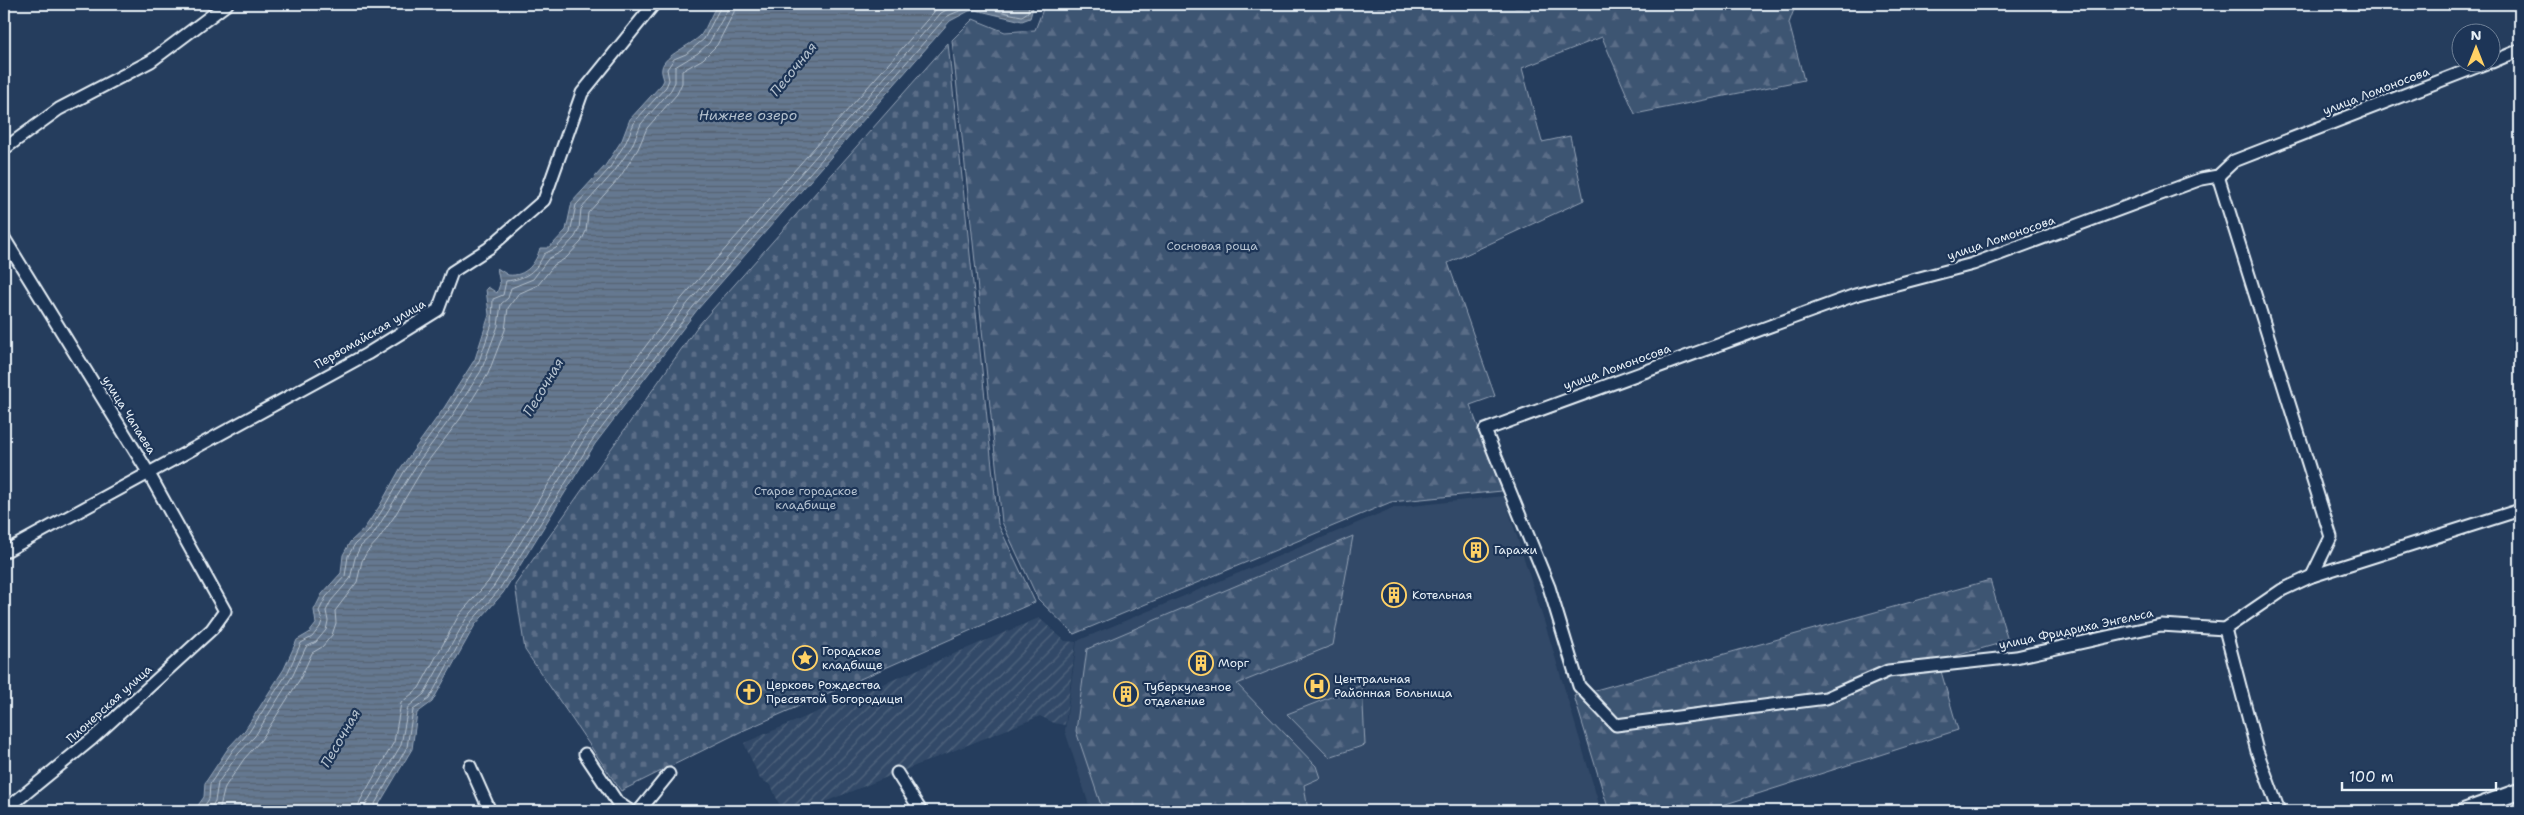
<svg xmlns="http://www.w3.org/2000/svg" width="2524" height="815" font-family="'Shantell Sans',sans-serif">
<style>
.built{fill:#334a68}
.industrial{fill:url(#industrial-furrows)}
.forest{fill:url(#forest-firs);stroke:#93a2b5}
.cemetery{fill:url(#cemetery-stones);stroke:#93a2b5}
.water{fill:url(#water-rules);stroke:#99a8ba}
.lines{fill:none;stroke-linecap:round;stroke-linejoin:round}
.shore{stroke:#b4c1ce;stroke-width:1}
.minor-casing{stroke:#e8f1f8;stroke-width:15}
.tertiary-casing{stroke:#e8f1f8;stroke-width:19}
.minor{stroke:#1d3557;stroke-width:11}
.tertiary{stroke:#1d3557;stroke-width:15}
.labels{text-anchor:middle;stroke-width:4.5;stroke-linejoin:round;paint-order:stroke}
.street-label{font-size:12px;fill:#e8f1f8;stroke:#1d3557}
.park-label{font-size:12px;fill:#b5c2d0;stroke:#1d3557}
.poi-label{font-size:12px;fill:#e8f1f8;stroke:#1d3557;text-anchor:start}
.water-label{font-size:14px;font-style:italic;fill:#b4c1ce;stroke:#1d3557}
</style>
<defs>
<pattern id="industrial-furrows" width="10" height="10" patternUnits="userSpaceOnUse" patternTransform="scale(1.25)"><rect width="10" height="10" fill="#334a68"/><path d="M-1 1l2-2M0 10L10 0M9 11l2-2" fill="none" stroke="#51657e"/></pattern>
<pattern id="forest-firs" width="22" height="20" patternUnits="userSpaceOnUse" patternTransform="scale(1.25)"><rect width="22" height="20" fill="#3e5472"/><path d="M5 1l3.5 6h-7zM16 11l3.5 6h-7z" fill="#5a6d87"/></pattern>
<pattern id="cemetery-stones" width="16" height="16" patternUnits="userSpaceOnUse" patternTransform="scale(1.25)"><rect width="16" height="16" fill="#3e5472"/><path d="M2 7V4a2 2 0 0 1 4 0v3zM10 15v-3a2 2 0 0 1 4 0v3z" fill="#5a6d87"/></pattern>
<pattern id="water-rules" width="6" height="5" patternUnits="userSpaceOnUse" patternTransform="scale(1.25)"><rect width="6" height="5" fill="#657890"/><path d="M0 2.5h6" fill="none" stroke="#576270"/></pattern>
</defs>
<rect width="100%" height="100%" fill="#253d5d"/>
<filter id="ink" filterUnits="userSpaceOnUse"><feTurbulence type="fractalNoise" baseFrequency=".02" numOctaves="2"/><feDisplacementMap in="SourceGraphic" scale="10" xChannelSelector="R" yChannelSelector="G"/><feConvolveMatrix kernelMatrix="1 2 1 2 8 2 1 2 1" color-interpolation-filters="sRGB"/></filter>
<g filter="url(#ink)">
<path class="built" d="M1504,496L1550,640L1601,811H1091L1065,731L1077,641L1393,508Z"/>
<path class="industrial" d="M1039,618L1065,641L1076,642L1065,725L1054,723L1040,716L802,811H782L771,785L760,779L744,743Z"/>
<g class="forest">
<path d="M1045,4H1796L1789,23L1804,80L1635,114L1602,37L1522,68L1542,142L1570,136L1584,200L1448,263L1495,396L1470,405L1502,491L1391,502L1074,634L1038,599L1002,522L952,40L973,19L1005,32L1035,30Z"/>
<path d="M1353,536L1333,645L1237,684L1316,766L1320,778L1304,785L1308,811H1103L1076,731L1087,649Z"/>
<path d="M1990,580L2008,641L1938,661L1958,730L1704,811H1609L1574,696Z"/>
<path d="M1362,685L1365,745L1329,757L1287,714Z"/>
</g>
<path class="cemetery" d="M948,43L998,524L1035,602L740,732L621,791L525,650L515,585L697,327Z"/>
<path class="water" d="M718,4H1034L1030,18L1022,21L976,10L969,11L950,21L697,310L595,444L503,593L475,625L432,702L417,713L412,749L375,811H194L204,797L205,783L229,747L245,730L284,669L297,640L309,633L316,624L314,610L322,594L341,573L343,555L350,542L364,529L379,507L400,469L444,408L475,359L489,315L486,289L488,287L497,293L500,284L497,268L508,275C526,277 536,263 540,248H547L553,244L566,230L572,202L605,166L622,140L630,119L662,84L664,80C663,76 661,72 662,68C664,55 691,46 701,35C708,26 711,13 718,4Z"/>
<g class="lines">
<g class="shore">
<path d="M201,811L209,799L210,784L233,750L249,732L288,672L301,643L312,637L320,627L322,621L319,611L326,597L345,576L348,556L355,544L368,532L383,509L404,472L448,411L479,361L492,324L493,299L503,295L506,281C525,279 536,272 544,254L556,248L570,233L576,205L609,169L626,142L635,121L666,87L669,80L667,69L674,59L686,54L704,39L722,4"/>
<path d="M209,811L215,801L218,783L238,754L255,736L293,675L306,647L316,642L326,630L328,621L326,611L331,601L350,579L355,558L360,547L373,535L419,461L453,415L481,371L498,326L501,304L508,298L511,288L533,279L548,259L561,252L575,237L579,229L581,209L614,172L632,146L641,124L671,90L675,82V67L698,53L709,43L727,11L728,4"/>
<path d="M219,811L225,787L244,759L261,740L300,679L312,653L322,647L332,635L336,623L335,611L357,582L362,561L367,552L378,540L394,517L425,465L460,419L488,374L505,330L508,308L518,294L538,285L554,265L566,258L581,242L586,231L588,213L620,177L638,149L647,128L677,94L682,83V71L703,59L717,45L734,12L736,4"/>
<path d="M357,811L360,801L394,742L401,703L419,688L459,615L488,582L580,433L682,298L941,4"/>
<path d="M365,811L366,804L401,745L408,707L424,694L466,619L494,586L585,438L688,303L941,13L957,4"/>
<path d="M371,811L407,747L413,710L429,699L471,622L499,590L591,442L693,307L946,17C978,0 991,11 1022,16L1028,12L1029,4"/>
</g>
<defs>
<g id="minor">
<path d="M2489,62L2234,161L2218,176L2201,179L1973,264L1855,295L1485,430L1549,587L1579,686L1616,725L1826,698L1888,671L2016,657L2161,625L2225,629L2282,590L2312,576L2520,510"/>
<path d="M2492,62L2520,50"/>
<path d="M4,149L59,109L151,61L227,4"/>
<path d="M2218,176L2331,537L2312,576"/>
<path d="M4,238L148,472L225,611L212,629L92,739L4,811"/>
<path d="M4,552L367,354L438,310L452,272L489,248L544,200L582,93L654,4"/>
<path d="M2225,629L2257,751L2279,811"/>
<path d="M585,754L617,802L630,811"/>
<path d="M470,766L490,811"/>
<path d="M897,773L921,811"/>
<path d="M639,811L669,774"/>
</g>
<path id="tertiary" d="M2465,811L2520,791"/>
</defs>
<use href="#minor" class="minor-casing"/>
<use href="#tertiary" class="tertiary-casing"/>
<use href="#minor" class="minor"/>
<use href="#tertiary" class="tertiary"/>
</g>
</g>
<defs>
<symbol id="building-ring" viewBox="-11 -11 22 22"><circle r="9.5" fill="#1d3557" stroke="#ffd166" stroke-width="1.5"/><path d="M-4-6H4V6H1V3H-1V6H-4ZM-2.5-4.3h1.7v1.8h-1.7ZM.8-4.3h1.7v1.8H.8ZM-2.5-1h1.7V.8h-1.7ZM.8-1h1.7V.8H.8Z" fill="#ffd166"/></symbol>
<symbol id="sight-ring" viewBox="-11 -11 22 22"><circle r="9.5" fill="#1d3557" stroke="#ffd166" stroke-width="1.5"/><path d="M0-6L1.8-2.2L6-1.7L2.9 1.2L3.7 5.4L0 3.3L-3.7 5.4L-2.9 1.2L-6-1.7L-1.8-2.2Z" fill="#ffd166"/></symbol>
<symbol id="hospital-ring" viewBox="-11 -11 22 22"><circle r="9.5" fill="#1d3557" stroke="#ffd166" stroke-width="1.5"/><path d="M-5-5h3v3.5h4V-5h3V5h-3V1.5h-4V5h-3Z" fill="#ffd166"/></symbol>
<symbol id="church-ring" viewBox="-11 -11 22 22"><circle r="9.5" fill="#1d3557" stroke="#ffd166" stroke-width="1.5"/><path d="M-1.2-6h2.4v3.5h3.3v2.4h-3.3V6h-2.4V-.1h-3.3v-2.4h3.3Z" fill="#ffd166"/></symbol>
</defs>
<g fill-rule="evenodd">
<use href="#building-ring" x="1462" y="536" width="28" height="28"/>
<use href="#building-ring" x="1380" y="581" width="28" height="28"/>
<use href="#sight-ring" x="791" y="644" width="28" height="28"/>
<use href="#building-ring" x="1187" y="649" width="28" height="28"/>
<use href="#hospital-ring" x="1303" y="672" width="28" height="28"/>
<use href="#church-ring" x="735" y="678" width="28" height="28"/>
<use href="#building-ring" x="1112" y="680" width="28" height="28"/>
</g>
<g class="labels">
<g class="street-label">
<text transform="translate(2376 91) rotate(-21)" y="4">улица Ломоносова</text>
<text transform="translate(2001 238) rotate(-19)" y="4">улица Ломоносова</text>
<text transform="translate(370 334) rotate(-30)" y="4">Первомайская улица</text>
<text transform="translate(1617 367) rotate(-20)" y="4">улица Ломоносова</text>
<text transform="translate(129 415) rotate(58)" y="4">улица Чапаева</text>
<text transform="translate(2076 629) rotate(-12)" y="4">улица Фридриха Энгельса</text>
<text transform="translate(109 704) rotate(-42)" y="4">Пионерская улица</text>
</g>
<g class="park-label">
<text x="1212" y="250">Сосновая роща</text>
<text x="806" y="495">Старое городское<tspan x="806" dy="14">кладбище</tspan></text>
</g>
<g class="poi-label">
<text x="1494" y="554">Гаражи</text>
<text x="1412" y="599">Котельная</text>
<text x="822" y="655">Городское<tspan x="822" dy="14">кладбище</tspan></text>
<text x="1218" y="667">Морг</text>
<text x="1334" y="683">Центральная<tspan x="1334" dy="14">Районная Больница</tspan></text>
<text x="766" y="689">Церковь Рождества<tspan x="766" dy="14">Пресвятой Богородицы</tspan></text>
<text x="1144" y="691">Туберкулезное<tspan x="1144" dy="14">отделение</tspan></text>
</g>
<g class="water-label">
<text transform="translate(793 69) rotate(-51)" y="5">Песочная</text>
<text x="748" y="120">Нижнее озеро</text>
<text transform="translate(543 387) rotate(-59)" y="5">Песочная</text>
<text transform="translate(340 738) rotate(-60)" y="5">Песочная</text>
</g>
</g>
<rect width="2524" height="815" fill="none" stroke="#1d3557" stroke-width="20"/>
<rect x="10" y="10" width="2504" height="795" fill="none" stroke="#e8f1f8" stroke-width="2" filter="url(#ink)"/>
<g transform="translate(2476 48)"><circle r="24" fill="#1d3557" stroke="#6e8097"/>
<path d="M0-4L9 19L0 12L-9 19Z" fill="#ffd166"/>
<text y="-8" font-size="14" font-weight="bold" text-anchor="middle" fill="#e8f1f8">N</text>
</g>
<path d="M2342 782v8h154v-8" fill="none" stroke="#e8f1f8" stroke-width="2.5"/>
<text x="2349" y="782" font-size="15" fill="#e8f1f8" stroke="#1d3557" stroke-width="4" paint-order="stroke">100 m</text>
</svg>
